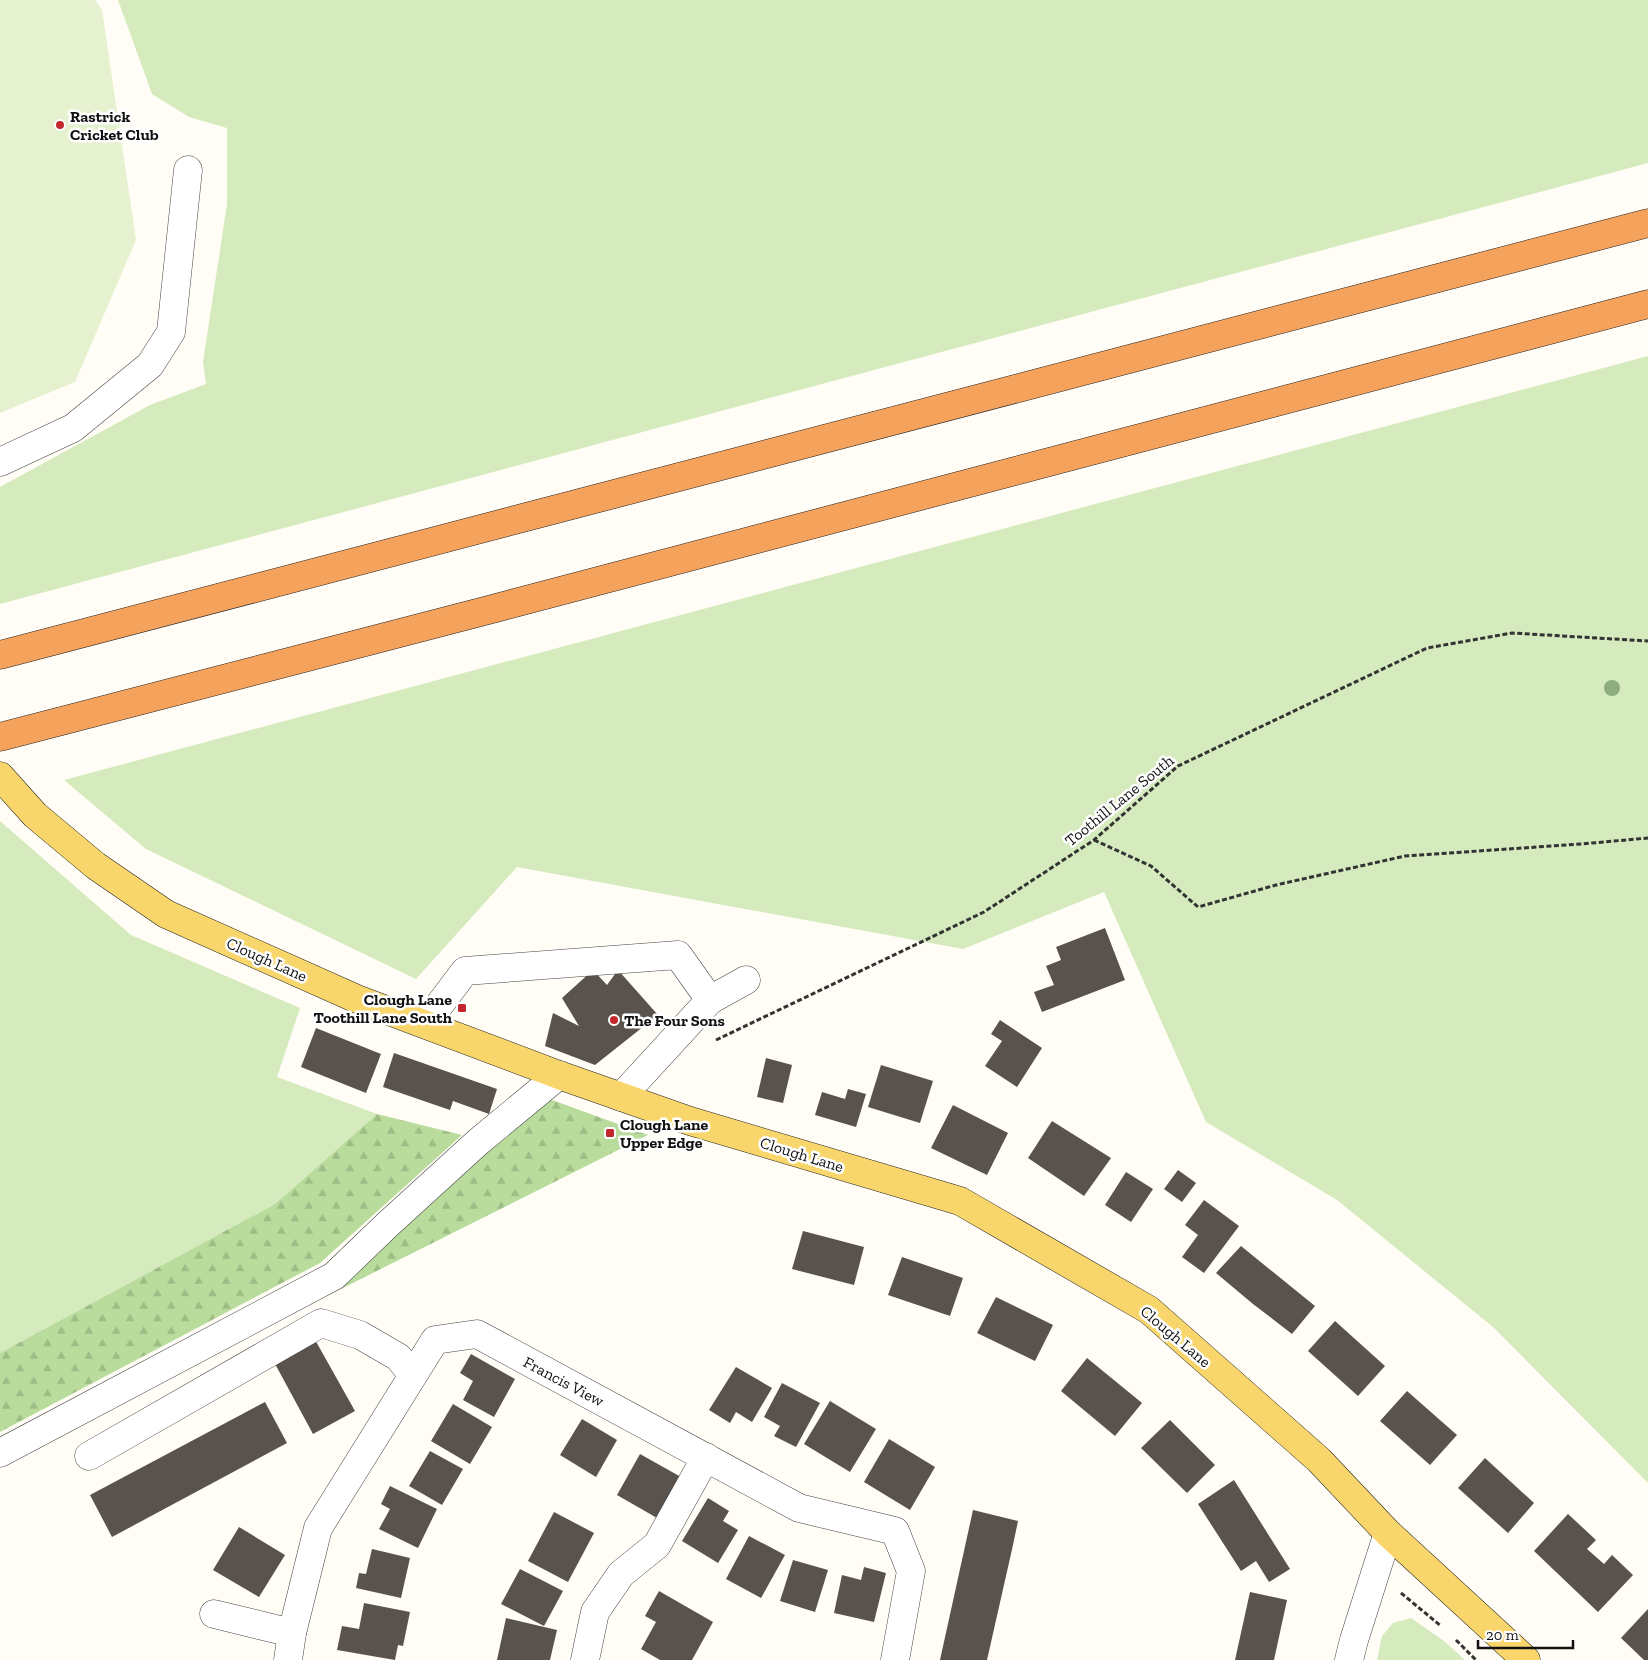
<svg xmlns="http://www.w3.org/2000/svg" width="1648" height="1660" font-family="'Zilla Slab',serif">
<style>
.grass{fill:#d5ebbd}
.forest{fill:url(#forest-firs)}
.pitch{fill:#e6f2cf}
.building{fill:#5a524d}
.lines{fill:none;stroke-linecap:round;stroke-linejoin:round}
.minor-casing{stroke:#444;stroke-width:29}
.major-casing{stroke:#222;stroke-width:29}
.highway-casing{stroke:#222;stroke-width:29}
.path{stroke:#333;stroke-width:3;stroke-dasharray:5 2.5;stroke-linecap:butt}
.minor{stroke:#fff;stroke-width:28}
.major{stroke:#f9d66b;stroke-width:28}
.highway{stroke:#f5a25d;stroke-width:28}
.tree{fill:#8dad7f}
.poi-dot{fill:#c4262e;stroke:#fff;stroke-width:2}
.labels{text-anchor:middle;stroke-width:5;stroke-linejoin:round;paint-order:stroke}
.poi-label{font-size:16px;font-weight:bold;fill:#111;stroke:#fff;text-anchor:start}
.street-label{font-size:16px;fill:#111;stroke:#fff}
</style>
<defs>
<pattern id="forest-firs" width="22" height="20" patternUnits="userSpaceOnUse" patternTransform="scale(1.25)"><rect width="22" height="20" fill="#b9dc9c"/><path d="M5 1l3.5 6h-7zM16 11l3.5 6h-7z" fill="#9ebc85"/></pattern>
</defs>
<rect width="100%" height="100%" fill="#fffdf5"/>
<g class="grass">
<path d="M118,0H1648V163L0,604V487L150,405L206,384L203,362L227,204V128L189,117L152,94Z"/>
<path d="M1648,356V1483L1493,1327L1337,1200L1206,1122L1104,892L963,949L517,867L416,979L146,849L64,780Z"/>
<path d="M0,821L131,935L300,1008L277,1077L377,1114L275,1204L0,1353Z"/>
<path d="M1411,1618L1444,1641L1465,1660H1377L1382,1636L1393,1623Z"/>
</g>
<g class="forest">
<path d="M544,1097L648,1135L327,1296Z"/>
<path d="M377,1114L462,1135L320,1263L0,1432V1353L275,1204Z"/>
</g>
<path class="pitch" d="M0,0H95L102,10L136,240L75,382L0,413Z"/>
<g class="building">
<path d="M1105,928L1125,980L1042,1012L1034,992L1054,985L1046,966L1061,960L1056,947Z"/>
<path d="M593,970L607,985L618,970L658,1015L595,1065L545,1046L553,1013L579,1026L562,998Z"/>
<path d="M1000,1020L1042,1048L1017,1087L985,1066L1002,1041L991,1034Z"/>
<path d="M316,1028L381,1054L366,1093L301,1067Z"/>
<path d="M394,1053L497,1089L489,1114L453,1101L450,1110L383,1087Z"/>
<path d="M766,1058L792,1065L783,1103L757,1097Z"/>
<path d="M881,1065L933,1081L920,1123L868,1107Z"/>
<path d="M848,1089L866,1094L856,1127L815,1115L822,1092L845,1099Z"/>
<path d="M953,1105L1008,1133L987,1175L931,1148Z"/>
<path d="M1052,1121L1111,1158L1084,1196L1028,1158Z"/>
<path d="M1178,1170L1196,1183L1182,1202L1164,1189Z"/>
<path d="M1126,1172L1153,1189L1131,1222L1105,1205Z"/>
<path d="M1204,1200L1239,1226L1204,1273L1182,1257L1198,1235L1185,1225Z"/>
<path d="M803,1231L864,1247L854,1285L792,1269Z"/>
<path d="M1241,1246L1315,1306L1292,1334L1253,1304L1216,1273Z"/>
<path d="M902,1257L963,1278L950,1316L888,1295Z"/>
<path d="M996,1297L1053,1325L1035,1361L977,1333Z"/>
<path d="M1335,1321L1385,1366L1358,1396L1308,1351Z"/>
<path d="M314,1338L355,1411L313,1434L274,1362Z"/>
<path d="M471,1354L515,1379L494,1417L463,1400L473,1381L460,1373Z"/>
<path d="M1087,1358L1142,1403L1115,1436L1061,1391Z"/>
<path d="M736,1367L772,1388L752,1422L736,1412L730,1423L709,1410Z"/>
<path d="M782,1383L820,1403L796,1447L774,1436L780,1426L764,1417Z"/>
<path d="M1407,1391L1457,1435L1430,1465L1380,1421Z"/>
<path d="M830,1401L876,1429L850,1472L804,1444Z"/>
<path d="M265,1402L287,1443L112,1537L90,1495Z"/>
<path d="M453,1404L492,1427L470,1464L431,1441Z"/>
<path d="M582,1419L617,1440L596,1477L560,1455Z"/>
<path d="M1170,1420L1215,1465L1187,1493L1141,1448Z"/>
<path d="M889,1439L935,1467L910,1510L864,1482Z"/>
<path d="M430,1451L463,1469L442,1505L409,1486Z"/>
<path d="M640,1454L681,1477L657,1518L617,1495Z"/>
<path d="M1485,1458L1534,1503L1508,1533L1458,1488Z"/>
<path d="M1234,1480L1290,1569L1269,1582L1256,1561L1241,1571L1198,1504Z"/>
<path d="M390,1486L437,1509L418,1548L379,1529L390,1509L381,1504Z"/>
<path d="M708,1498L729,1511L723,1521L738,1530L718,1563L682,1541Z"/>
<path d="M973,1510L1018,1521L1013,1545L987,1660H940Z"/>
<path d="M554,1512L594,1533L568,1582L528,1561Z"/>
<path d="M1568,1514L1596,1540L1587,1549L1604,1564L1612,1555L1633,1575L1598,1612L1534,1551Z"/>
<path d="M239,1527L285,1555L259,1597L213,1570Z"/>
<path d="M749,1536L785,1555L761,1598L726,1579Z"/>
<path d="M372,1549L410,1558L401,1598L356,1588L359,1573L366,1574Z"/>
<path d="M793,1560L828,1570L815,1612L780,1601Z"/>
<path d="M864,1567L886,1573L874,1622L834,1613L842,1575L861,1580Z"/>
<path d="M520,1569L563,1591L544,1626L501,1604Z"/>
<path d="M659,1591L713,1622L692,1660H660L641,1649L656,1622L645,1616Z"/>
<path d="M1250,1592L1287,1600L1274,1660H1235Z"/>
<path d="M364,1603L410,1612L403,1646L398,1645L395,1660L337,1650L342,1626L359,1629Z"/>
<path d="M1648,1609V1660H1644L1621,1638Z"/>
<path d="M506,1618L557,1630L550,1660H497Z"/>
</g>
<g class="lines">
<defs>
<g id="minor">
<path d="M0,462L73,428L150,365L171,332L188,170"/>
<path d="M710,1000L746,980"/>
<path d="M425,1024L465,971L678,955L710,1000L621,1097"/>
<path d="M0,1453L334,1276L387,1225L478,1142L559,1075"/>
<path d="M89,1456L321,1323L360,1335L398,1357L413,1375"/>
<path d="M214,1614L292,1633"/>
<path d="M288,1660L292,1633L318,1528L435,1340L477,1334L799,1508L895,1531L911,1571L895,1660"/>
<path d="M585,1660L595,1612L621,1574L657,1545L706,1457"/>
<path d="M1349,1660L1354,1640L1388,1533"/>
</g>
<path id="major" d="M0,776L35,815L96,866L166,914L357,999L559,1075L690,1121L960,1201L1149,1310L1319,1460L1388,1533L1526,1660"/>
<g id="highway">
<path d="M0,655L1648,223"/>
<path d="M0,737L496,608L1648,304"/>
</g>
</defs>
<use href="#minor" class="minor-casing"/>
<use href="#major" class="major-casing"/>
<use href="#highway" class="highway-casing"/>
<g class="path">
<path d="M1094,840L1151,866L1198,907L1276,885L1405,856L1581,844L1648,838"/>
<path d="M716,1040L984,912L1094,840L1178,766L1427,648L1512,633L1648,641"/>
<path d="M1401,1593L1441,1626"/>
<path d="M1456,1640L1476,1660"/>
</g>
<use href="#minor" class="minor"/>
<use href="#major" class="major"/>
<use href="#highway" class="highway"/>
</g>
<circle class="tree" cx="1612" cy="688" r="8"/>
<g class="poi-dot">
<circle cx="60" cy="125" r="5"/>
<rect x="457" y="1003" width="10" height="10" rx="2.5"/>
<circle cx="614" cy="1020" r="5"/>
<rect x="605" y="1128" width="10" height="10" rx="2.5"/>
</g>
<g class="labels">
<g class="poi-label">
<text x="70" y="122">Rastrick<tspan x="70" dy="18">Cricket Club</tspan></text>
<text x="452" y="1005" text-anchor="end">Clough Lane<tspan x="452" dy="18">Toothill Lane South</tspan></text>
<text x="624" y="1026">The Four Sons</text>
<text x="620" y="1130">Clough Lane<tspan x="620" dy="18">Upper Edge</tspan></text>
</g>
<g class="street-label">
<text transform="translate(1119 800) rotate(-39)" y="6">Toothill Lane South</text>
<text transform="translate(267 959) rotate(24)" y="6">Clough Lane</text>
<text transform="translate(802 1154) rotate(17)" y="6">Clough Lane</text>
<text transform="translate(1176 1336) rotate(40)" y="6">Clough Lane</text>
<text transform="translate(564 1381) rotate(28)" y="6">Francis View</text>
</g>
</g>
<path d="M1478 1640v8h95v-8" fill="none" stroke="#111111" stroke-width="2.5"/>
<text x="1486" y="1640" font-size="15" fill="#111111" stroke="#ffffff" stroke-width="4" paint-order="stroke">20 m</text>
</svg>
